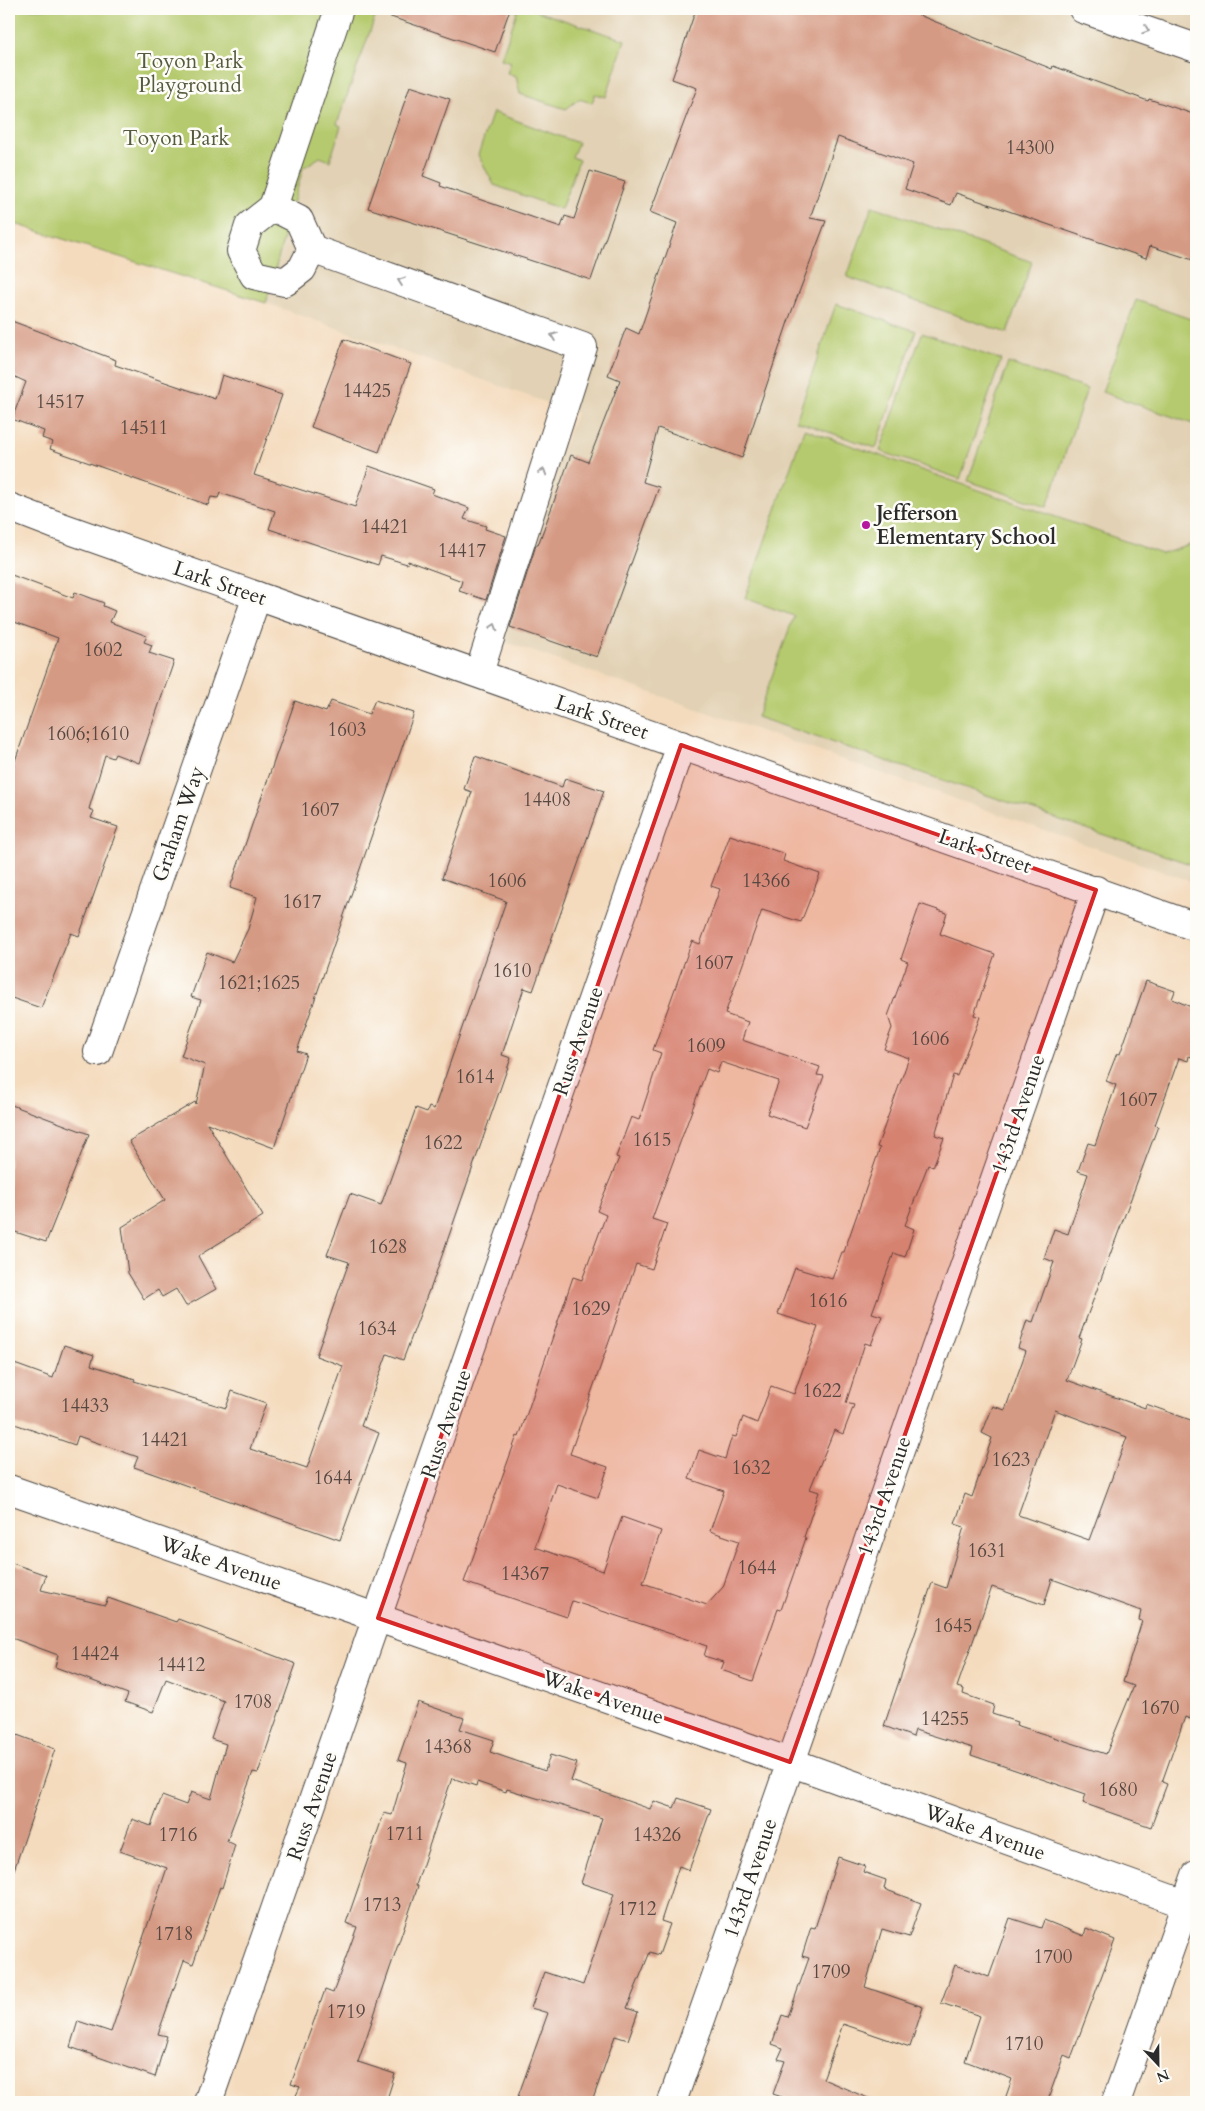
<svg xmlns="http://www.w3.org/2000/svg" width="1205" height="2111" font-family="Cardo,serif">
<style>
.built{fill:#e2d1b4}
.green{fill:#b5ca6e;stroke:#707a4c}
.building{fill:#d59a83;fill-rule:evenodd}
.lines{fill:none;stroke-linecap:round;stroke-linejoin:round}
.minor-casing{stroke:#494541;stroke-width:30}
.minor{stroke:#fff;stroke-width:28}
.oneway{stroke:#a0a0a0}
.marked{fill:#d62828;fill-opacity:0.2;stroke:#d62828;stroke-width:4;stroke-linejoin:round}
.poi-dot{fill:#b5179e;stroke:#fdfcf7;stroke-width:2}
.labels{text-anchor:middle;stroke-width:5;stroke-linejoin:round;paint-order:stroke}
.number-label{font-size:19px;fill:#564741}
.park-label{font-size:21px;fill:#545b3f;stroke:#fdfcf7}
.poi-label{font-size:21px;font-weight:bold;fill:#2b2b2b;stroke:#fdfcf7;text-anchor:start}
.street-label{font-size:21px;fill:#2b2b2b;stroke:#fdfcf7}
</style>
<rect width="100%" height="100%" fill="#fdfcf7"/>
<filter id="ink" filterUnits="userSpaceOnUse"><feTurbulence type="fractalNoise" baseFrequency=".02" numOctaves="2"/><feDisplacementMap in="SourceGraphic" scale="10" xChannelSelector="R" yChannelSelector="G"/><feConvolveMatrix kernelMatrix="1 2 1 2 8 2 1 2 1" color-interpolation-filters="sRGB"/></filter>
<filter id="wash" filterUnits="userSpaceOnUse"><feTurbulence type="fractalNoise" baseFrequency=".0096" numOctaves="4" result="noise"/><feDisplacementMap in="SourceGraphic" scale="20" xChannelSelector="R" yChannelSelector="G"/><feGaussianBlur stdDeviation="1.12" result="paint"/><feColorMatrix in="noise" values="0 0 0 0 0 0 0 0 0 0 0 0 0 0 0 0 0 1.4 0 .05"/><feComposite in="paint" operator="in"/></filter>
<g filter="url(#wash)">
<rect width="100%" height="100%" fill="#f4dbbe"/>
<path class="built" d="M378,9H1196V883L494,638L576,413L266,303L303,168L320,157L330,160L341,126L336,125Z"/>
<g class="green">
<path d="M9,9H378L337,124L341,126L330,161L320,157L303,168L266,303L9,222Z"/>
<path d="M518,9H530L625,40L606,97L595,94L592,103L579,99L566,109L520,94L516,76L507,73L511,62L501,59Z"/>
<path d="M493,112L578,143L572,157L579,160L561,209L494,185L478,155Z"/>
<path d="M872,206L1032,262L1007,333L847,277Z"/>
<path d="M1136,300L1196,321V425L1102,392Z"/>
<path d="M836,304L916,331L876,448L796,421Z"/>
<path d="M922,333L1001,360L960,479L880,451Z"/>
<path d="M1008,363L1087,389L1047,507L968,481Z"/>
<path d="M804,429L1162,554L1196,543V866L757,717L794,616L745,598Z"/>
</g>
<g id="blocks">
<g class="building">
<path d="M383,9H510L495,52L382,14Z"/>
<path d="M696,9H904L1052,69L1053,66L1148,101L1149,99L1196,115V261L1150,246L1146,258L956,193L951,205L905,189L913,164L838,137L810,218L826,221L790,316L742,458L658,428L643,482L659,487L597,657L510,627L536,545H538L571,455L588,462L620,380L608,375L626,328L639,334L677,223L650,212L697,88L672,79Z"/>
<path d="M410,86L450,99L423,176L441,183L440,186L561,227L565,216L574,219L590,171L625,182L591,280L368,208Z"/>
<path d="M9,320L116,360L115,365L215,399L222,375L282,395L254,475L355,507L369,466L434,489L432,494L469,508L464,519L486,526L485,529L506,536L486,600L459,591L462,581L408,561L407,564L381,556L378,565L269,529L275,511L220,493L218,498L211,497L208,505L50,449L53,442L42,438L44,431L12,419L26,382L9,374Z"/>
<path d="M344,339L411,364L379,452L311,427Z"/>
<path d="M9,574L73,598L75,592L104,603L103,606L115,611L110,622L147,636L144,642L152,645L149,653L174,661L139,763L115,754L113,758L105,755L89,809L94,811L91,818L118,827L79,936L71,933L41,1008L9,997V778L58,638L9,620Z"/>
<path d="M375,700L414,713L297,1051L306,1054L274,1148L207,1123L263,1216L198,1256L216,1289L186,1306L176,1289L162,1297L158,1290L144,1299L128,1273L122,1227L165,1200L129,1141L195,1102L196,1104L205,1065L181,1056L201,1000L191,997L207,952L232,962L248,929L257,897L230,888L295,701L326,712L331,701L369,714Z"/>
<path d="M475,756L562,787L565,778L604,791L533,991L524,988L502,1055L511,1058L430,1290H429L403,1360L387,1354L361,1426L379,1433L340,1540L134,1467L138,1457L78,1436L75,1445L9,1422V1362L53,1378L64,1345L94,1355L91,1365L135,1379L134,1381L226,1408L232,1391L266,1403L250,1449L307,1468L343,1366L316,1356L349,1262L327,1255L350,1194L381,1205L416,1108L427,1112L429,1107L434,1109L506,901L442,878L472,792L464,789Z"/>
<path d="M730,835L785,854L783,861L820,874L801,922L762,910L725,1014L748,1022L742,1040L820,1067L817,1075L824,1076L805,1127L767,1114L779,1081L721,1062L717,1073L707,1069L652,1219L667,1224L652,1269L636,1264L570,1454L608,1467L598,1498L557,1484L535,1547L603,1571L622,1517L661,1531L643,1583L707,1605L723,1587L739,1541L710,1531L724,1491L689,1479L699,1450L725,1459L732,1436L736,1437L743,1417L757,1423L771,1386L794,1394L818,1327L778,1314L795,1268L832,1279L842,1252H844L880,1148L877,1147L909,1058L884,1049L892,1028L888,1016L908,962L901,959L920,904L947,913L940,934L995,954L974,1015L980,1017L957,1076L953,1075L935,1135L944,1138L933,1167L928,1165L905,1225L914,1229L905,1257L894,1253L872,1313L882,1316L871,1345L865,1343L846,1403L854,1405L843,1434L834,1430L810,1489L819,1492L804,1537L806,1538L781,1610L778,1609L753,1681L721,1670L724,1662L704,1656L707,1646L572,1601L567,1617L464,1582L517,1436L519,1437L573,1277L582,1280L606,1215L597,1211L619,1158L616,1157L631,1117L639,1120L661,1053L653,1050L692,941L700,944L720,889L711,886Z"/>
<path d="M1146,981L1175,991L1172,999L1196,1009V1058L1189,1056L1188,1061L1179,1058L1155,1125L1158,1126L1079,1338L1082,1339L1067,1380L1145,1408L1146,1404L1196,1422V1702L1190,1719L1185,1717L1162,1782L1167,1784L1151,1827L1083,1803L1086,1794L971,1755L973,1748L915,1730L913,1737L884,1726L932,1583L946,1588L964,1527L955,1524L965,1494L972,1497L992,1438L982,1433L993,1406L1005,1410L1026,1351L1018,1348L1027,1320L1033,1322L1054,1262L1044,1258L1054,1229L1068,1234L1088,1174L1078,1171L1088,1143L1095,1145L1116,1085L1106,1081L1117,1053L1120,1054ZM1055,1410L1127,1437L1089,1540L1018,1515ZM1052,1579L1141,1611L1139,1620L1142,1621L1123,1682L1134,1686L1106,1754L1016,1725L1017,1722L992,1714L994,1705L963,1694L964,1689L957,1687L992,1587L1044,1605Z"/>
<path d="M9,1104L89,1134L46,1242L9,1230Z"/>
<path d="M9,1562L46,1575L41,1590L105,1605L108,1598L176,1622L178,1619L296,1664L258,1773L253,1772L227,1841L235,1845L222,1888L220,1887L193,1964L184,1960L158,2034L167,2036L155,2077L70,2047L78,2021L111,2032L167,1868L120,1851L132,1819L151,1826L162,1796L186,1805L191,1792L211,1799L226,1744L211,1739L224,1701L166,1679L153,1712L125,1702L128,1694L55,1667L58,1655L9,1637Z"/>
<path d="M418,1702L464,1718L460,1729L494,1740L490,1752L545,1771L550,1755L577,1763L571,1781L650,1809L654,1801L674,1808L678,1798L711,1809L689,1870L679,1866L661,1921L670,1924L659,1955L650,1952L627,2008L638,2012L628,2040L615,2036L592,2102H516L548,2013L531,2008L544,1972L583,1985L614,1894L581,1883L602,1818L507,1789L506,1792L477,1782L476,1786L452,1778L416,1885L418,1886L358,2062L395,2074L386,2102H293L300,2087L291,2084L311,2029L325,1990L333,1993L357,1927L346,1923L384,1813L392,1815L407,1763L398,1760Z"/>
<path d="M9,1732L55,1749L14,1870L9,1869Z"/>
<path d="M838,1857L865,1866L863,1872L886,1880L884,1889L921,1903L909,1937L882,1929L865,1987L923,2007L910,2047L843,2024L823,2079L877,2102H797L773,2094L785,2061L778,2059L783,2048L772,2044L782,2015L788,2017L809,1958L802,1956L811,1927L815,1928Z"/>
<path d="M1010,1918L1041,1928L1044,1920L1084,1936L1086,1928L1115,1940L1071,2058L1064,2055L1047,2102H1004L1012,2079L965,2061L980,2016L941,2003L955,1965L989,1977Z"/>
</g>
</g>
</g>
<g filter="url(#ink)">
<use href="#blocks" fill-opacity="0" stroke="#494541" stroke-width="1"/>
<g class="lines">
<defs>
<g id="minor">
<path d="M1083,9L1196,48"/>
<path d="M273,207L299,220L312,249L302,269L285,282L254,275L241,251L249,226L273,207L339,9"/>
<path d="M312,249L583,347L479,673"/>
<path d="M9,507L53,524L1196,927"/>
<path d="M98,1052L257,596"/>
<path d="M9,1489L790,1762L1196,1908"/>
<path d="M208,2102L681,745"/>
<path d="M672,2102L1096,890"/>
<path d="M1116,2102L1196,1875"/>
</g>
</defs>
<use href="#minor" class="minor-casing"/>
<use href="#minor" class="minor"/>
</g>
<defs><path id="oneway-chevron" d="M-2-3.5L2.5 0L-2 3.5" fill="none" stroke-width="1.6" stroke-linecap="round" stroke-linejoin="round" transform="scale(1.25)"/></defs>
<g class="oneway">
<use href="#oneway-chevron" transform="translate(1146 30) rotate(19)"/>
<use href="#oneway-chevron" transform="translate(401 281) rotate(-160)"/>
<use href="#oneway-chevron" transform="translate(554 336) rotate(-160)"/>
<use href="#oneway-chevron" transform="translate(543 472) rotate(-72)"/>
<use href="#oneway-chevron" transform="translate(494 627) rotate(-72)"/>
</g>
</g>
<path class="marked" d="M681,745L1096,890L790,1762L378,1618Z"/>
<circle class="poi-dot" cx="866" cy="525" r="5"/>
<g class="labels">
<g class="number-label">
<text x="1030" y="154">14300</text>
<text x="367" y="397">14425</text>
<text x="60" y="408">14517</text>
<text x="144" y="434">14511</text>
<text x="385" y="533">14421</text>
<text x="462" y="557">14417</text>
<text x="103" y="656">1602</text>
<text x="347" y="736">1603</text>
<text x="88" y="740">1606;1610</text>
<text x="547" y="806">14408</text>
<text x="320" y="816">1607</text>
<text x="507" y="887">1606</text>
<text x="766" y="887">14366</text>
<text x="302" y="908">1617</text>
<text x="714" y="969">1607</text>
<text x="512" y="977">1610</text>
<text x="259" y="989">1621;1625</text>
<text x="930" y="1045">1606</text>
<text x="706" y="1052">1609</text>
<text x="475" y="1083">1614</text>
<text x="1138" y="1106">1607</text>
<text x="652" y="1146">1615</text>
<text x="443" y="1149">1622</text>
<text x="388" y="1253">1628</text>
<text x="828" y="1307">1616</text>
<text x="591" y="1315">1629</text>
<text x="377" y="1335">1634</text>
<text x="822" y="1397">1622</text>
<text x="85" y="1412">14433</text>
<text x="165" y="1446">14421</text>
<text x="1011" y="1466">1623</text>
<text x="751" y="1474">1632</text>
<text x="333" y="1484">1644</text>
<text x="987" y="1557">1631</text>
<text x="757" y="1574">1644</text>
<text x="525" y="1580">14367</text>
<text x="953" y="1632">1645</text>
<text x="95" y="1660">14424</text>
<text x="181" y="1671">14412</text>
<text x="253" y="1708">1708</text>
<text x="1160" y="1714">1670</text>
<text x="945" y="1725">14255</text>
<text x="448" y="1753">14368</text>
<text x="1118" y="1796">1680</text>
<text x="405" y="1840">1711</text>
<text x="178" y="1841">1716</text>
<text x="657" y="1841">14326</text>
<text x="382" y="1911">1713</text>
<text x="637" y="1915">1712</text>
<text x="174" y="1940">1718</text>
<text x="1053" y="1963">1700</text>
<text x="831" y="1978">1709</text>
<text x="346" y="2018">1719</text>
<text x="1024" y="2050">1710</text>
</g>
<g class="park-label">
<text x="190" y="68">Toyon Park<tspan x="190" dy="24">Playground</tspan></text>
<text x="176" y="145">Toyon Park</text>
</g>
<g class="poi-label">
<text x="876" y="520">Jefferson<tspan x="876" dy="24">Elementary School</tspan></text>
</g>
<g class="street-label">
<text transform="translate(220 583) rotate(19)" y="7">Lark Street</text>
<text transform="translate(602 717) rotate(19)" y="7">Lark Street</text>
<text transform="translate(178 824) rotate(-71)" y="7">Graham Way</text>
<text transform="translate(985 851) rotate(19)" y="7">Lark Street</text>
<text transform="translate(578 1041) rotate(-71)" y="7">Russ Avenue</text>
<text transform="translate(1018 1114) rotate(-71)" y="7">143rd Avenue</text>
<text transform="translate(446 1424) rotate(-71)" y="7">Russ Avenue</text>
<text transform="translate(884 1496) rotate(-71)" y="7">143rd Avenue</text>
<text transform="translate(221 1563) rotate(19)" y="7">Wake Avenue</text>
<text transform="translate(603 1697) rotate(19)" y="7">Wake Avenue</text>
<text transform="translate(312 1806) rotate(-71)" y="7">Russ Avenue</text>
<text transform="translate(985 1832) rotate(20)" y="7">Wake Avenue</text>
<text transform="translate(750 1878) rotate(-71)" y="7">143rd Avenue</text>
</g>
</g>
<rect width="1205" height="2111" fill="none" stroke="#fdfcf7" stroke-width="30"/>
<g transform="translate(1158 2064) rotate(158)" stroke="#fdfcf7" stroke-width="4" paint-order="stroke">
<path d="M0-4L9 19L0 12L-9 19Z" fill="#2b2b2b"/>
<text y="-8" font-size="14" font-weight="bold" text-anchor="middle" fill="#2b2b2b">N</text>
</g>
</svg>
